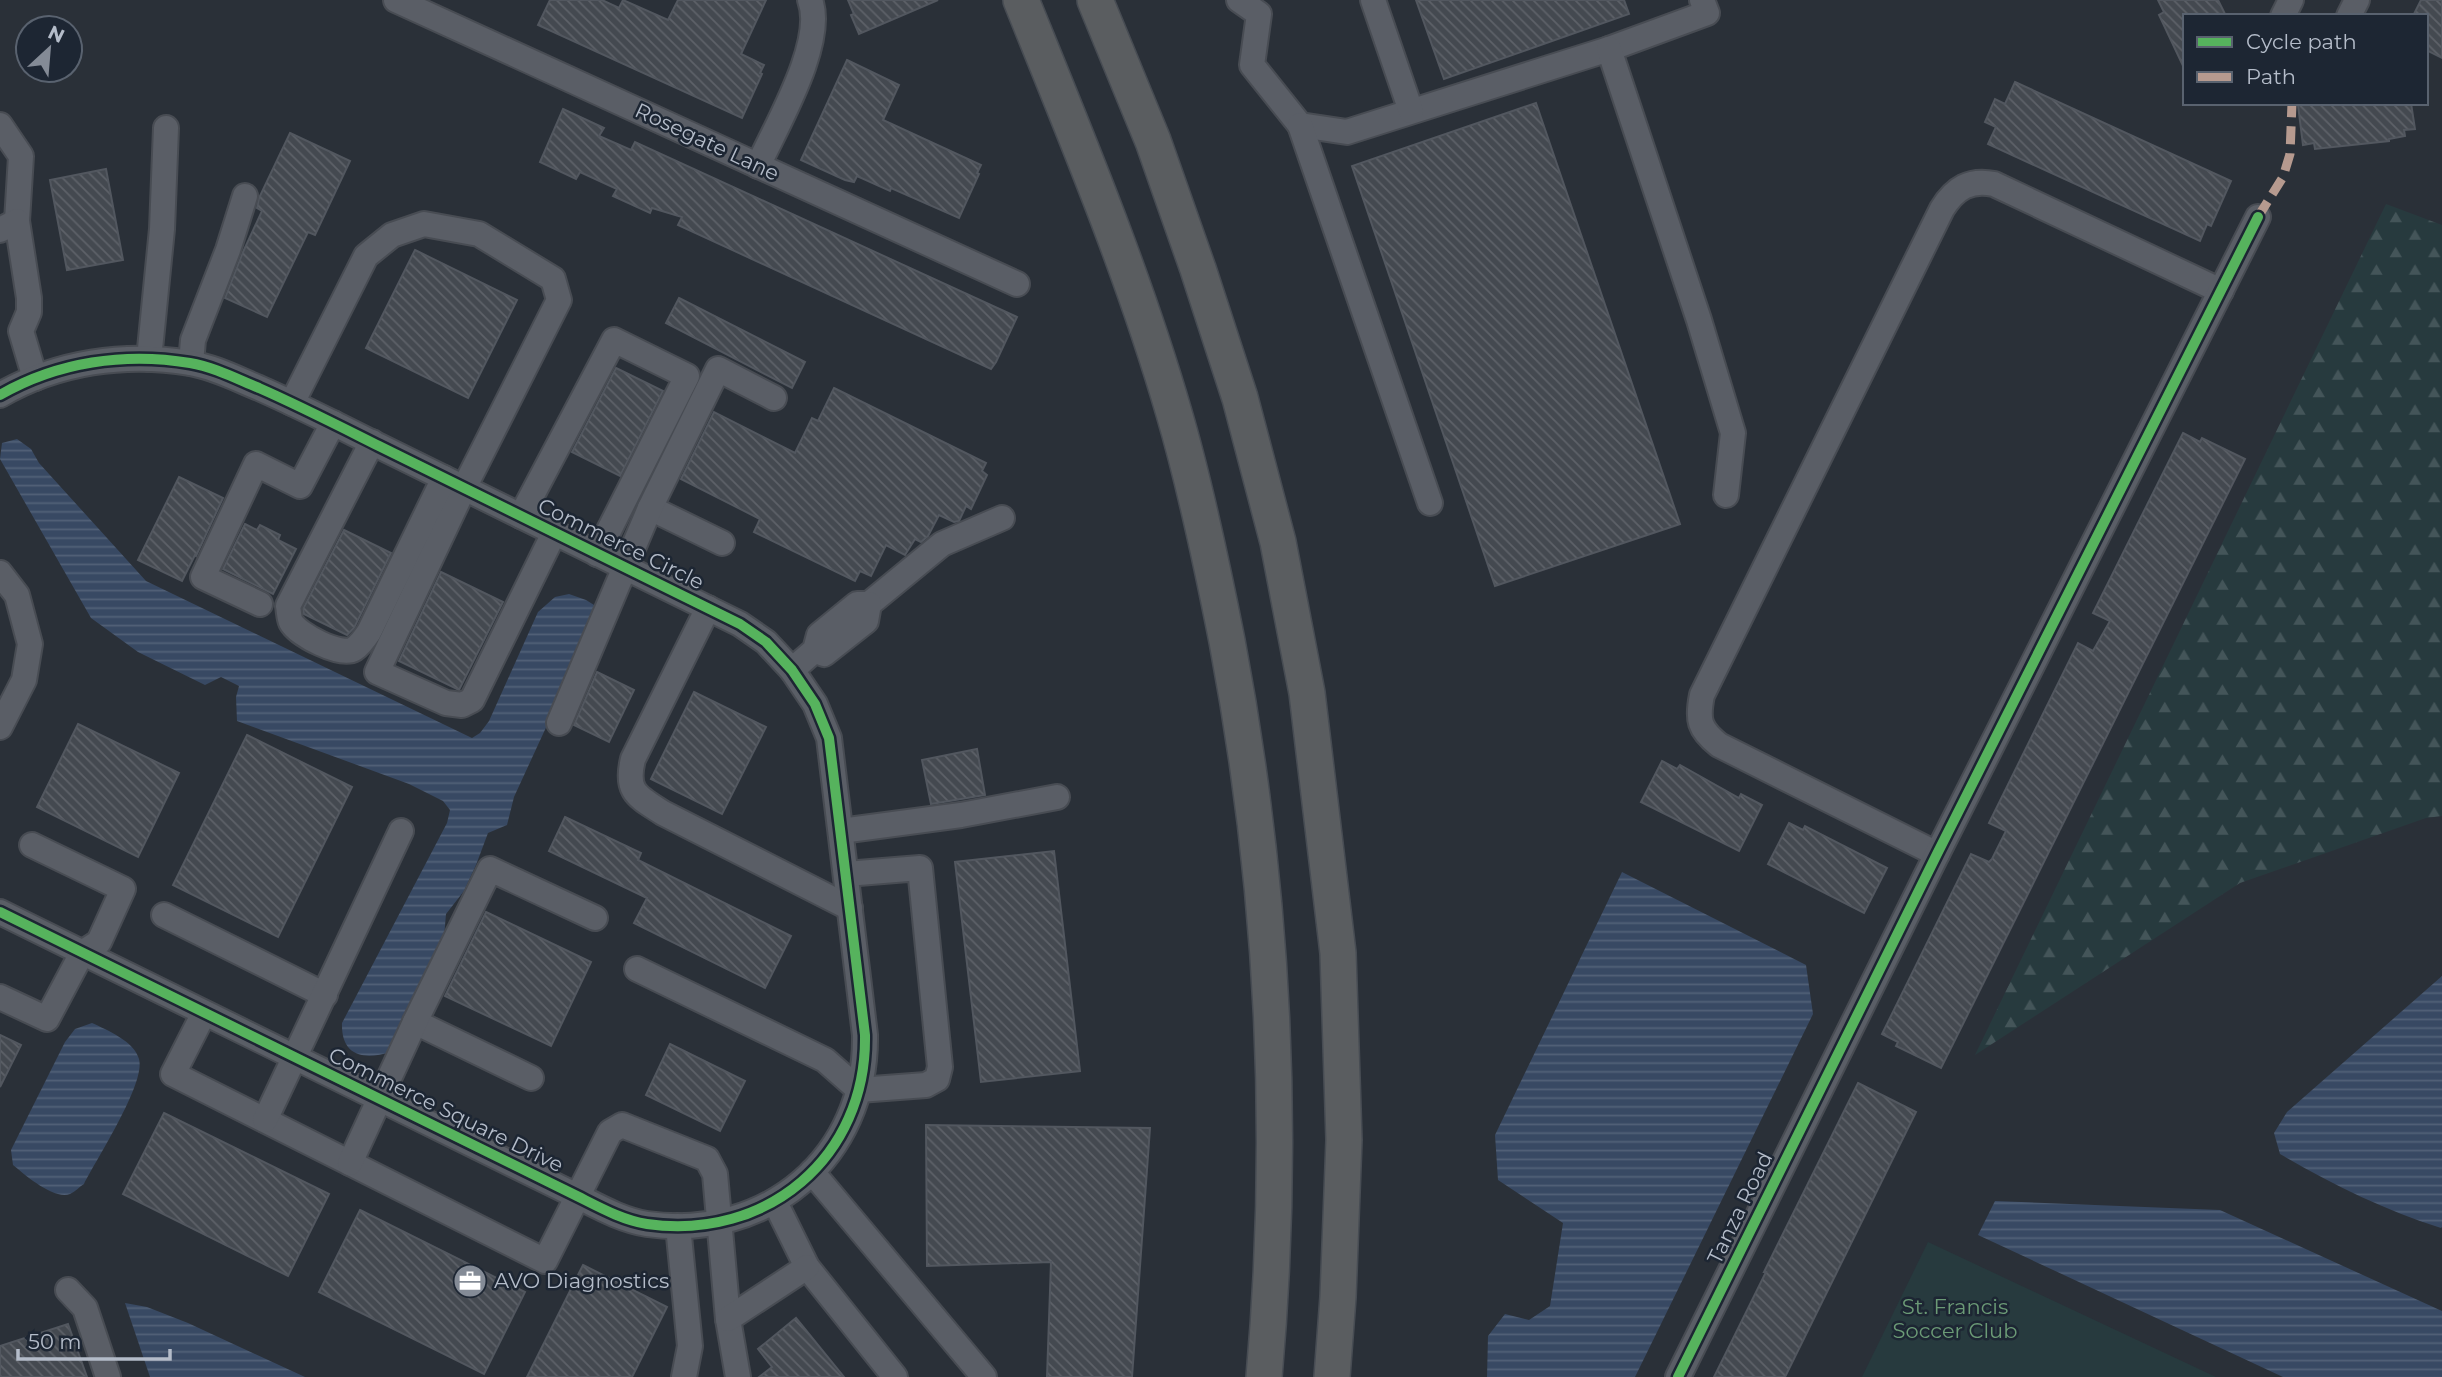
<svg xmlns="http://www.w3.org/2000/svg" width="2442" height="1377" font-family="Montserrat,sans-serif">
<style>
.forest{fill:url(#forest-firs)}
.park{fill:#273a3e}
.water{fill:url(#water-rules)}
.building{fill:url(#building-back-hatch);stroke:#52575f;stroke-width:2}
.lines{fill:none;stroke-linecap:round;stroke-linejoin:round}
.minor-casing{stroke:#484c53;stroke-width:28}
.highway-casing{stroke:#474c53;stroke-width:38}
.minor{stroke:#5a5e66;stroke-width:24}
.highway{stroke:#5a5d60;stroke-width:35}
.quiet{stroke:#b69a8f;stroke-width:9;stroke-dasharray:18 9;stroke-linecap:butt}
.cycleway-casing{stroke:#1d2633;stroke-width:15}
.cycleway{stroke:#56b35d;stroke-width:10}
.labels{text-anchor:middle;stroke-width:5;stroke-linejoin:round;paint-order:stroke}
.street-label{font-size:21px;fill:#b4bcc9;stroke:#1d2633}
.poi-label{font-size:21px;fill:#b4bcc9;stroke:#1d2633;text-anchor:start}
.park-label{font-size:21px;fill:#6b9a76;stroke:#1d2633}
</style>
<defs>
<pattern id="forest-firs" width="22" height="20" patternUnits="userSpaceOnUse" patternTransform="scale(1.75)"><rect width="22" height="20" fill="#273a3e"/><path d="M5 1l3.5 6h-7zM16 11l3.5 6h-7z" fill="#445559"/></pattern>
<pattern id="water-rules" width="6" height="5" patternUnits="userSpaceOnUse" patternTransform="scale(1.75)"><rect width="6" height="5" fill="#384963"/><path d="M0 2.5h6" fill="none" stroke="#526178"/></pattern>
<pattern id="building-back-hatch" width="6" height="6" patternUnits="userSpaceOnUse" patternTransform="scale(1.75)"><rect width="6" height="6" fill="#444950"/><path d="M-1 5l2 2M0 0l6 6M5-1l2 2" fill="none" stroke="#5d6168"/></pattern>
</defs>
<rect width="100%" height="100%" fill="#2a3038"/>
<path class="forest" d="M2386,204L2442,225V816L2426,818L2240,883L1975,1055Z"/>
<path class="park" d="M1928,1242L2216,1377H1862Z"/>
<g class="water">
<path d="M17,439L31,449L39,463L146,581L472,738L480,733L489,721L538,612L555,597L569,594L586,600L599,608L596,619L514,797L507,825L488,833L476,865L464,891L446,914L444,937L391,1052C364,1060 341,1057 342,1023L447,823L450,810L443,801L409,784L237,721L236,697L239,686L221,677L205,685L138,652L91,618L0,459L2,443Z"/>
<path d="M1622,872L1806,965L1813,1014L1635,1377H1487L1488,1336L1505,1314L1529,1320L1550,1306L1563,1223L1498,1180L1495,1135Z"/>
<path d="M2442,976V1227L2441,1228C2384,1210 2331,1184 2280,1154L2274,1133L2287,1112Z"/>
<path d="M92,1023C107,1030 134,1041 139,1059C146,1083 96,1160 84,1184C79,1187 75,1192 70,1194C54,1200 25,1175 13,1165L11,1150L65,1042L75,1029Z"/>
<path d="M1995,1201L2220,1210L2442,1311V1377H2283L1978,1235Z"/>
<path d="M125,1303L147,1307L188,1323L305,1377H150Z"/>
</g>
<g class="building">
<path d="M550,0H602L619,8L623,0L668,20L678,0H766L741,54L764,65L760,73L762,74L742,118L538,25Z"/>
<path d="M848,0H938L859,34L851,15L854,14Z"/>
<path d="M1416,0H1624L1629,14L1444,79Z"/>
<path d="M2158,0H2218L2226,16H2185V70L2159,15L2164,12Z"/>
<path d="M2421,0H2442V58L2426,50V16H2413Z"/>
<path d="M847,60L899,85L883,120L981,165L977,173L979,174L959,218L891,188L890,191L857,176L854,182L845,180L801,160Z"/>
<path d="M2015,82L2231,181L2211,226L2207,224L2200,241L1988,144L1996,127L1985,122L1995,99L2005,104Z"/>
<path d="M1536,103L1680,524L1495,586L1352,166Z"/>
<path d="M2309,103H2411L2415,129L2404,130L2405,136L2389,139V141L2315,149L2314,143L2303,145L2298,105Z"/>
<path d="M563,109L604,128L599,136L631,150L635,142L1017,317L996,362L991,369L678,225L682,217L652,208L650,213L613,196L617,189L580,172L576,179L540,162Z"/>
<path d="M290,133L350,161L315,235L308,232L267,317L225,298L243,252L262,211L257,208L259,198Z"/>
<path d="M106,169L123,260L67,270L50,180Z"/>
<path d="M415,250L517,300L468,398L366,348Z"/>
<path d="M679,298L805,362L792,388L666,323Z"/>
<path d="M616,368L663,391L620,476L572,452Z"/>
<path d="M834,388L986,463L982,471L987,475L971,509L966,506L959,521L954,522L939,515L928,536L921,542L915,539L905,555L886,545L871,576L860,571L855,581L754,532L760,519L681,479L714,412L795,453L812,418L818,421Z"/>
<path d="M2183,433L2200,442L2202,438L2245,459L1941,1068L1896,1046L1898,1042L1882,1034L1971,854L1989,862L1992,859L2006,831L1989,823L2078,643L2093,651L2110,621L2093,613Z"/>
<path d="M179,477L223,498L196,556L195,555L182,581L138,560Z"/>
<path d="M245,524L257,530L260,525L280,535L278,540L296,549L273,594L223,569Z"/>
<path d="M344,530L391,553L354,628L347,635L304,614L303,609Z"/>
<path d="M441,572L503,602L459,690L399,661Z"/>
<path d="M597,672L634,690L609,742L574,725Z"/>
<path d="M694,692L766,727L722,814L651,779Z"/>
<path d="M78,724L179,773L138,857L37,807Z"/>
<path d="M247,735L352,787L278,937L173,885Z"/>
<path d="M977,749L985,795L931,804L922,760Z"/>
<path d="M1662,761L1677,769L1680,765L1739,798L1741,794L1762,805L1739,851L1641,802Z"/>
<path d="M565,817L641,853L638,860L791,936L765,988L634,923L647,898L549,851Z"/>
<path d="M1789,823L1803,830L1805,826L1887,868L1864,913L1768,864Z"/>
<path d="M1054,851L1080,1071L981,1082L955,862Z"/>
<path d="M486,912L591,962L551,1046L445,996Z"/>
<path d="M0,1035L21,1045L0,1087Z"/>
<path d="M670,1044L745,1081L720,1131L646,1095Z"/>
<path d="M1858,1083L1916,1112L1785,1377H1714L1766,1272H1764Z"/>
<path d="M164,1113L329,1194L288,1276L123,1194Z"/>
<path d="M926,1125L1150,1128L1132,1377H1047L1051,1262L927,1266Z"/>
<path d="M360,1210L525,1292L484,1374L319,1292Z"/>
<path d="M583,1265L667,1307L632,1377H527Z"/>
<path d="M796,1318L844,1377H759L772,1367L758,1349Z"/>
<path d="M68,1324L87,1377H0V1346Z"/>
</g>
<g class="lines">
<defs>
<g id="minor">
<path d="M396,0L1017,284"/>
<path d="M1239,0L1259,14L1252,65L1300,125L1347,132L1609,49L1707,13L1702,0"/>
<path d="M1373,0L1411,111"/>
<path d="M2283,16L2291,0"/>
<path d="M2349,16L2357,0"/>
<path d="M1609,49L1699,320L1733,433L1726,495"/>
<path d="M0,125L21,156L17,221"/>
<path d="M1300,125L1430,503"/>
<path d="M758,166C776,126 826,42 810,0"/>
<path d="M0,230L17,221L29,298V312L21,331L35,378"/>
<path d="M149,359L162,229L166,128"/>
<path d="M191,363L193,340L228,250L245,196"/>
<path d="M0,395C57,362 125,352 190,363C214,367 237,379 259,388C300,406 339,426 379,446C499,505 619,565 740,624L766,642L792,670L815,704L829,738L865,1035C867,1157 767,1241 647,1224C622,1220 599,1207 577,1196L0,912"/>
<path d="M292,403L366,256L392,235L424,224L479,234L553,279L559,300L464,488L377,672L446,703L462,705L472,700L554,533"/>
<path d="M372,442L288,606C289,611 289,618 291,622C298,635 341,657 354,649C360,645 365,638 369,632L444,478"/>
<path d="M650,508L722,543"/>
<path d="M521,516L614,340L687,376L597,554"/>
<path d="M0,573L17,595L30,644L24,680L0,727"/>
<path d="M260,604L203,577L256,464L300,486L333,423"/>
<path d="M869,604L942,544L1002,518"/>
<path d="M708,608L633,759C625,792 637,796 663,813L850,908"/>
<path d="M792,670L815,650L819,635L857,604H869L866,621L824,654L815,650"/>
<path d="M559,723L650,508L718,369L774,398"/>
<path d="M841,831L961,815L1057,797"/>
<path d="M1937,854L1719,745C1699,729 1697,720 1702,695L1942,209C1955,188 1970,179 1994,184L2221,291"/>
<path d="M164,915L325,995"/>
<path d="M637,969L825,1060L859,1090L926,1085L937,1079L940,1067L920,868L846,874"/>
<path d="M0,997L47,1019L82,953L99,942L123,889L32,845"/>
<path d="M204,1013L173,1074L545,1261L610,1132L622,1125L707,1159L715,1174L728,1319L738,1377"/>
<path d="M415,1022L531,1078"/>
<path d="M265,1120L401,831"/>
<path d="M350,1163L415,1022L490,869L595,918"/>
<path d="M812,1172L984,1377"/>
<path d="M775,1202L807,1267L895,1377"/>
<path d="M678,1226L690,1346L684,1377"/>
<path d="M68,1290L85,1308L108,1377"/>
<path d="M728,1319L807,1267"/>
<path d="M1678,1377L1937,854L2258,217"/>
</g>
<g id="highway">
<path d="M1021,0C1076,136 1133,272 1174,413C1196,488 1212,565 1227,641C1273,884 1286,1131 1264,1377"/>
<path d="M1095,0L1153,141L1198,269L1240,398L1278,542L1307,693L1338,953L1344,1140L1338,1297L1332,1377"/>
</g>
</defs>
<use href="#minor" class="minor-casing"/>
<use href="#highway" class="highway-casing"/>
<use href="#minor" class="minor"/>
<use href="#highway" class="highway"/>
<path class="quiet" d="M2258,217L2283,177L2290,154L2292,103"/>
<defs>
<g id="cycleway">
<path d="M0,395C57,362 125,352 190,363C214,367 237,379 259,388C300,406 339,426 379,446C499,505 619,565 740,624L766,642L792,670L815,704L829,738L865,1035C867,1157 767,1241 647,1224C622,1220 599,1207 577,1196L0,912"/>
<path d="M1678,1377L1937,854L2258,217"/>
</g>
</defs>
<use href="#cycleway" class="cycleway-casing"/>
<use href="#cycleway" class="cycleway"/>
</g>
<defs>
<symbol id="office-disc" viewBox="-11 -11 22 22"><circle r="9.5" fill="#848b96" stroke="#1d2633"/><path d="M-6-3h4V-5.5h4V-3h4V5H-6ZM-1-4.5V-3h2v-1.5ZM-6 0V1H6V0Z" fill="#fff"/></symbol>
</defs>
<g fill-rule="evenodd">
<use href="#office-disc" x="451" y="1262" width="38" height="38"/>
</g>
<g class="labels">
<g class="street-label">
<text transform="translate(707 142) rotate(25)" y="7">Rosegate Lane</text>
<text transform="translate(621 544) rotate(26)" y="7">Commerce Circle</text>
<text transform="translate(446 1110) rotate(26)" y="7">Commerce Square Drive</text>
<text transform="translate(1740 1208) rotate(-64)" y="7">Tanza Road</text>
</g>
<g class="poi-label">
<text x="494" y="1288">AVO Diagnostics</text>
</g>
<g class="park-label">
<text x="1955" y="1314">St. Francis<tspan x="1955" dy="24">Soccer Club</tspan></text>
</g>
</g>
<rect x="2183" y="14" width="245" height="91" fill="#1d2633" stroke="#59626f" stroke-width="2"/>
<rect x="2197" y="37" width="35" height="10" fill="#56b35d" stroke="#59626f" stroke-width="2"/>
<text x="2246" y="49" font-size="21" fill="#b4bcc9">Cycle path</text>
<rect x="2197" y="72" width="35" height="10" fill="#b69a8f" stroke="#59626f" stroke-width="2"/>
<text x="2246" y="84" font-size="21" fill="#b4bcc9">Path</text>
<g transform="translate(49 49) rotate(26)"><circle r="33" fill="#1d2633" stroke="#59626f" stroke-width="2"/>
<path d="M0-5L12 26L0 18L-12 26Z" fill="#848b96"/>
<text y="-10" font-size="19" font-weight="bold" text-anchor="middle" fill="#b4bcc9">N</text>
</g>
<path d="M18 1349v10h152v-10" fill="none" stroke="#b4bcc9" stroke-width="3.5"/>
<text x="28" y="1349" font-size="21" fill="#b4bcc9" stroke="#1d2633" stroke-width="5" paint-order="stroke">50 m</text>
</svg>
